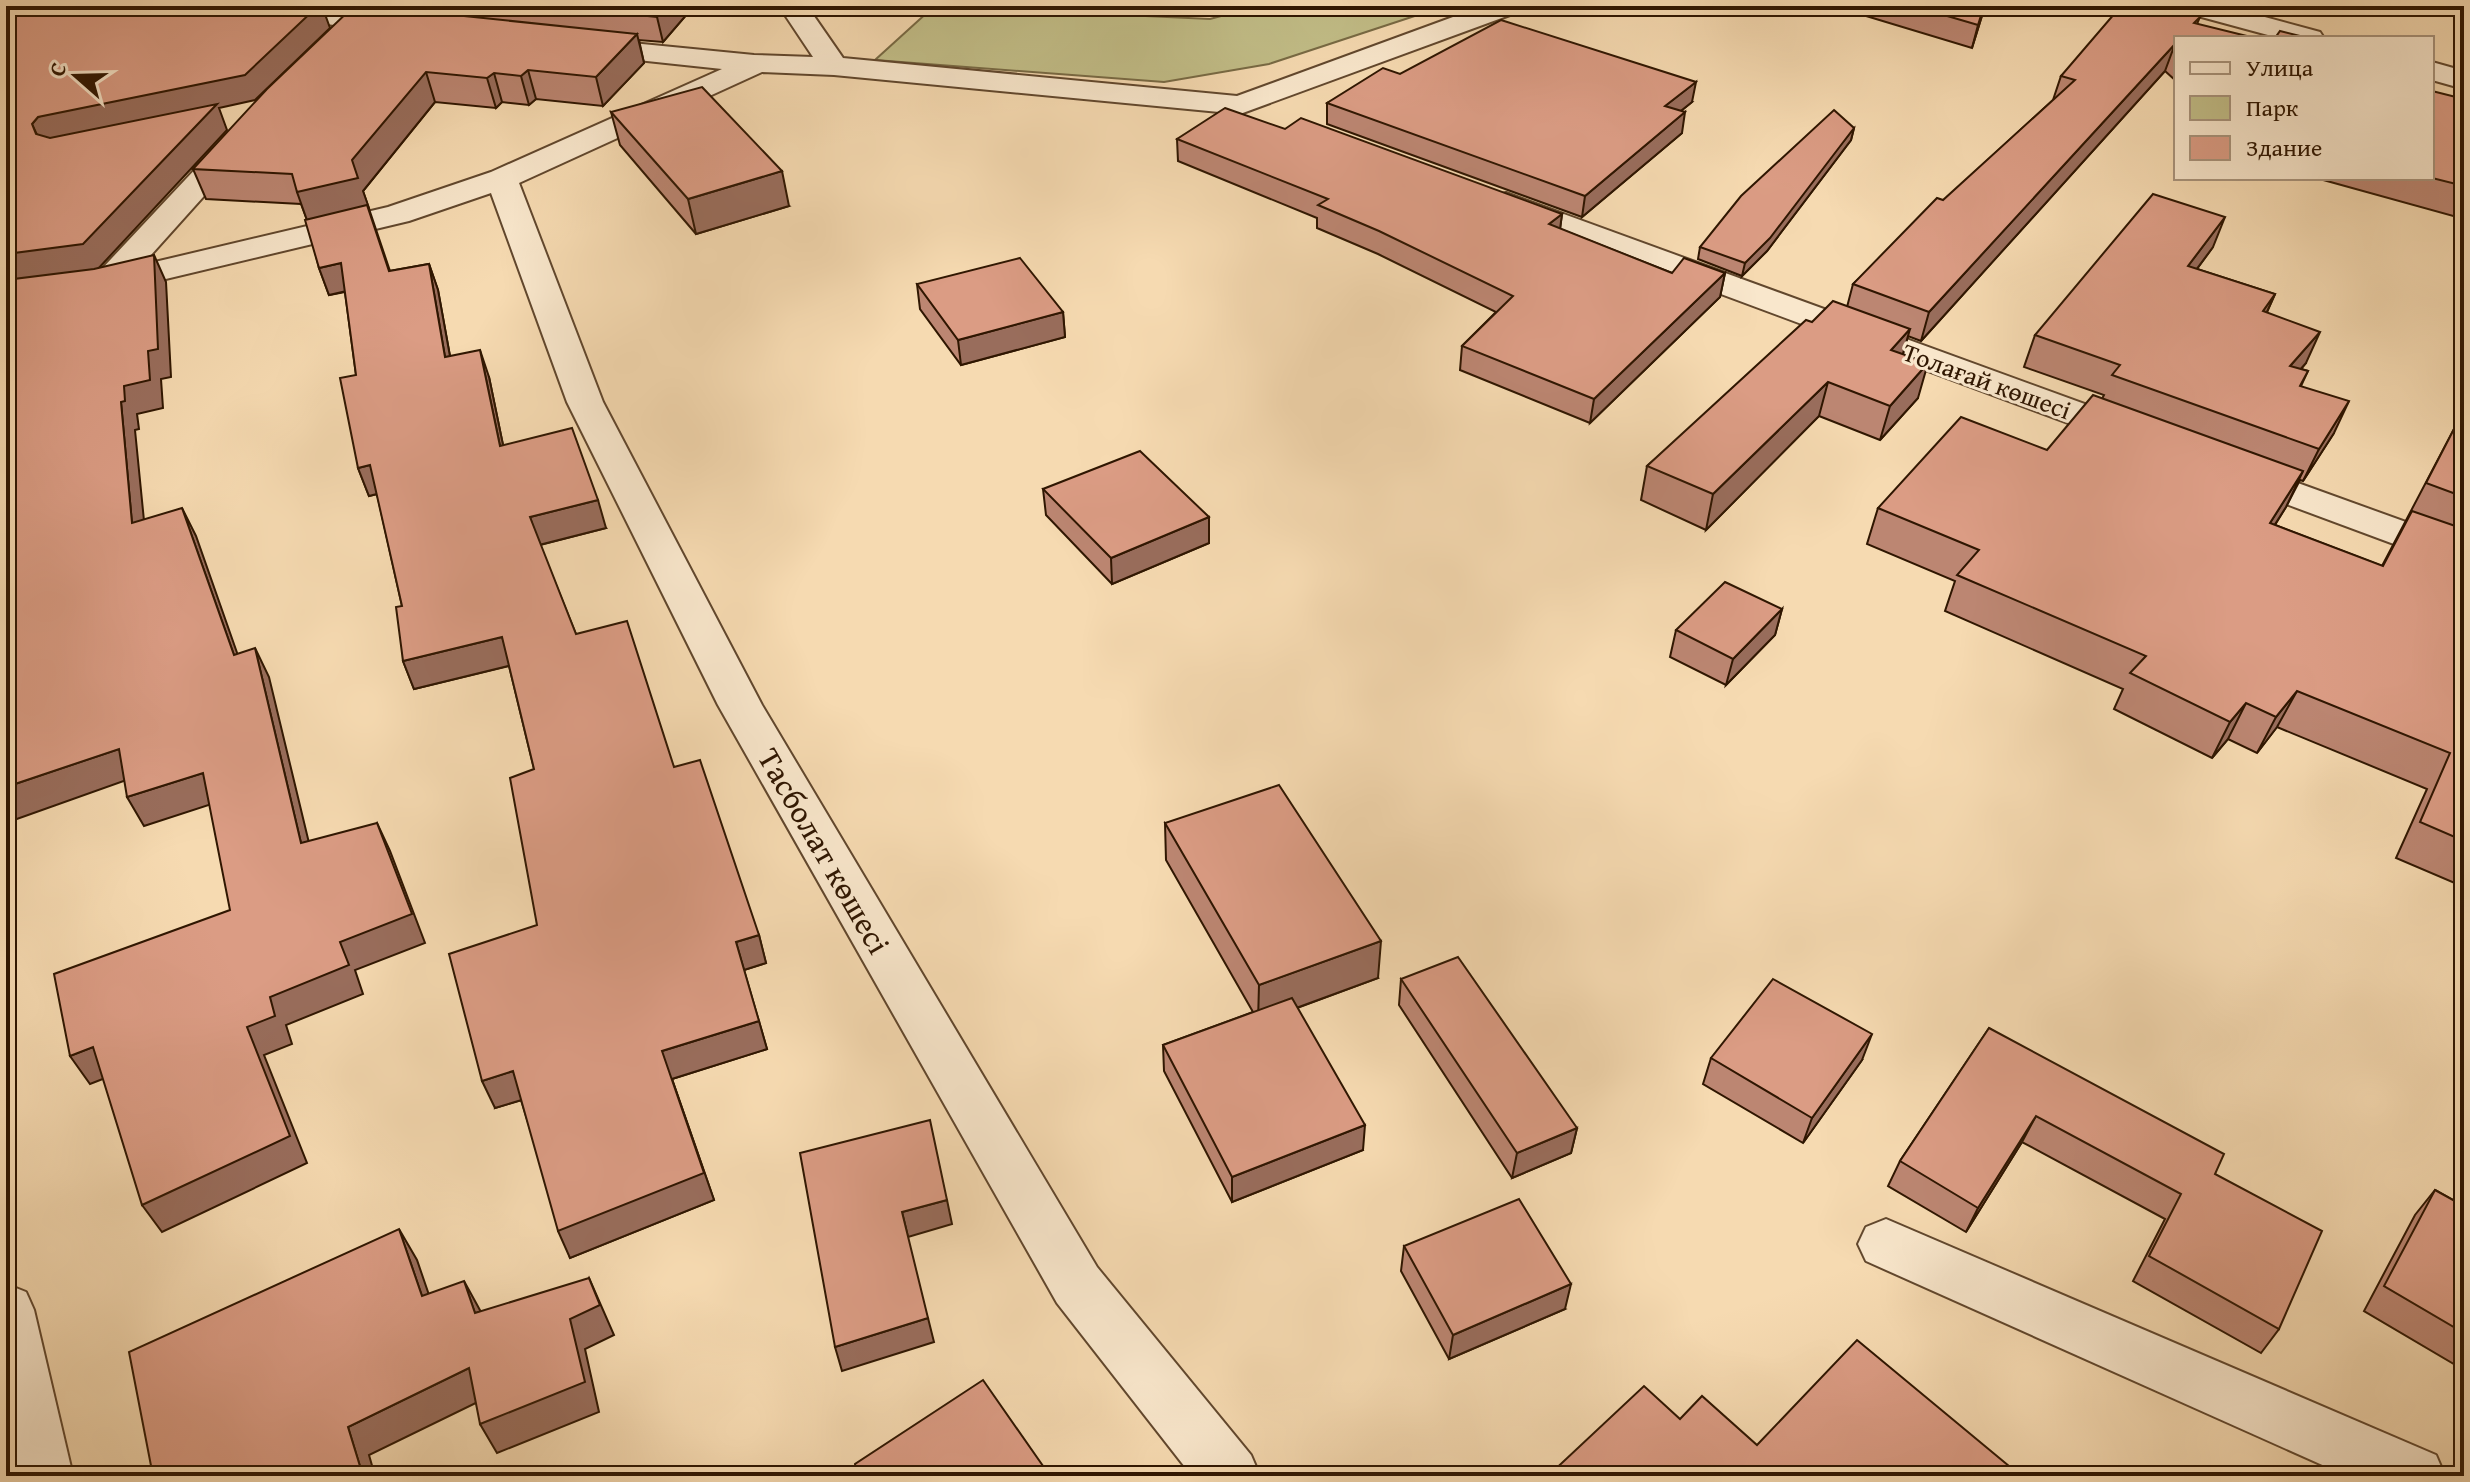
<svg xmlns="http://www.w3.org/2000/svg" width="2470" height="1482" font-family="'Gentium Book Plus',serif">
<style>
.green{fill:#c2be88;stroke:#786a44;stroke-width:2}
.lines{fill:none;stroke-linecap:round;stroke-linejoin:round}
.minor-casing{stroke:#61472d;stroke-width:4}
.minor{fill:#f9e7cc;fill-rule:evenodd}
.wall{fill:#bc8672;stroke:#2f1601;stroke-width:2}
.shaded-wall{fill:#996d5c;stroke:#2f1601;stroke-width:2}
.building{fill:#db9c84;stroke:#2f1601;stroke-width:2}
.labels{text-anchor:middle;stroke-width:6;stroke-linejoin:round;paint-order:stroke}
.far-street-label{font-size:26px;fill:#2f1601;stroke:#f9e7cc}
.street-label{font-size:32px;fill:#2f1601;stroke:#f9e7cc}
</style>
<rect width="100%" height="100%" fill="#f6dab1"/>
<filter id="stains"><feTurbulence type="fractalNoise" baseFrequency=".0025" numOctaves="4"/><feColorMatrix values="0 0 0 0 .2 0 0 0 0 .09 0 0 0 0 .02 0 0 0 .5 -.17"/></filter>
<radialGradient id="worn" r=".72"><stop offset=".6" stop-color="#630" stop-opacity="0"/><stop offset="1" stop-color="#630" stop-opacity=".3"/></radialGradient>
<path class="green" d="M1259,6H1445L1269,64L1164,82L875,60L930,10L992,9L1210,19Z"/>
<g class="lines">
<defs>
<g id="minor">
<path d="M239,6H314L401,18L411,20L415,26L411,32L401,34L253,14L243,12Z"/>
<path d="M779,6H807L843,58L1237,96L1483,6H1522L1518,12L1240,114L834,75L762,72L519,183L603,402L762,705L1097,1267L1251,1455L1260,1476H1192L1057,1303L718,705L567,402L491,193L409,221L107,293L6,306V286L97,274L230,132L241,129L252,132L256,138L142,265L388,207L491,172L722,69L581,54L571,52L567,46L571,40L581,38L754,55L813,57Z"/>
<path d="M2179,6H2224L2320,32L2324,38H2279L2183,12Z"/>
<path d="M2432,62L2464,71V89L2432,80Z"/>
<path d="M1506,193L2145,426L2151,434L2145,442L2132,445L2119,442L1495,210L1490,203L1495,196Z"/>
<path d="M2237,461L2464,543V570L2224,481L2218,473L2224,465Z"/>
<path d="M1886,1219L2436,1455L2445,1476H2347L1866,1261L1858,1244L1866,1227Z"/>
<path d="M6,1284L26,1292L34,1310L73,1476H13L6,1445Z"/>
</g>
</defs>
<use href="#minor" class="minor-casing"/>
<use href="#minor" class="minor"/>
</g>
<g class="wall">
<path d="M331,6H353L350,9Z"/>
<path d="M381,6H694L663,42L639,40L644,63L603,106L536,99L529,105L502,102L496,108L435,102L363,191L390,271L429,264L438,290L450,356L489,377L503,445L606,528L540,545L576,634L674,767L759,935L766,963L744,970L767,1049L672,1079L714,1200L570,1258L521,1100L495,1108L537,925L534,769L509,666L414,689L403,661L402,606L377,494L369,496L358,468L356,375L345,292L329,295L319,268L307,220L301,204L206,199L193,169L382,8Z"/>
<path d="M1833,6H1985L1972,48Z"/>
<path d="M2153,13L2200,17L2197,24L2176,38V81L2165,71L1921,341L1908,336L1903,354L1918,398L1880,440L1819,416L1706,530L1641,500L1647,466L1812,322L1847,307L1853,284L2053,100L2061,76Z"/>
<path d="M1400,74L1692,102L1681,111L1682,133L1582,217L1327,124V103Z"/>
<path d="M2464,99V219L2316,178H2432Z"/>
<path d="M611,112L789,206L696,234L620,145Z"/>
<path d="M1854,128L1851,140L1767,251L1742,276L1698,259L1700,247Z"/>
<path d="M1285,129L1562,214L1560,229L1672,273H1725L1720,297L1590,423L1460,370L1462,346L1496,312L1378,254L1317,228V218L1178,161L1177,139Z"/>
<path d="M2213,247L2197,269L2275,294L2267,312L2306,363L2301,369L2308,371L2301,386L2334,433L2303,481L2300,480L2286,507L2275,525L2382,566L2454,429L2461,431L2464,426V887L2396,858L2427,789L2277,727L2257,753L2228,739L2212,758L2114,709L2123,689L1945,611L1955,581L1867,544L1878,508L2047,450L2102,399L2104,395L2024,367L2035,335Z"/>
<path d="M917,284L1063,312L1065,337L961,365L920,309Z"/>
<path d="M1043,489L1209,517V543L1112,584L1046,515Z"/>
<path d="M1782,609L1775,635L1726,685L1670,657L1676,630Z"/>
<path d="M1165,823L1378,978L1297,1008L1363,1150L1232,1202L1164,1071L1163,1045L1253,1012L1166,860Z"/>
<path d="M1401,979L1577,1128L1571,1153L1512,1178L1399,1005Z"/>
<path d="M1989,1028L2215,1174L2279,1329L2261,1353L2133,1281L2165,1219L2022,1142L1966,1232L1888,1186L1900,1161Z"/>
<path d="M1711,1058L1862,1060L1803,1143L1703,1084Z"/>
<path d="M2435,1190L2464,1206V1370L2364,1311L2415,1215Z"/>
<path d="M1404,1246L1565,1309L1449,1359L1401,1271Z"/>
</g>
<g class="shaded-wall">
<path d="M318,6H322L330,28L255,100L219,108L227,130L96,271L6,283V254L44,150L32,124L38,117Z"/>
<path d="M668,6H694L663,42L657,17Z"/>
<path d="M1984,6H1985L1972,48L1978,25Z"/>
<path d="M637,34L644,63L603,106L596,77Z"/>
<path d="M2175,44L2165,71L1921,341L1929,312Z"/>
<path d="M528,70L536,99L529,105L521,76Z"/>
<path d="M426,72L435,102L363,191L369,208L308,223L297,192Z"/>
<path d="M494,73L502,102L496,108L487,78Z"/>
<path d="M1696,82L1692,102L1662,126L1665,106Z"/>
<path d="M1685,112L1682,133L1582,217L1585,196Z"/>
<path d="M1854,128L1851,140L1767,251L1742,276L1745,263Z"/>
<path d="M782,171L789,206L696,234L688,199Z"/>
<path d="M1562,214L1559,237L1549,224Z"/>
<path d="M2225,217L2213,247L2176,297L2188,266Z"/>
<path d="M154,255L166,282L171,377L161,379L163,408L137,414L139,429L135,430L147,551L132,523L121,402L124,386L148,351Z"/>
<path d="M341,263L351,290L329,295L319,268Z"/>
<path d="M429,264L438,290L455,384L445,357Z"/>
<path d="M1725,273L1720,297L1590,423L1594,399Z"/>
<path d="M2275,294L2261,325L2263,311Z"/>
<path d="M1063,312L1065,337L961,365L958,340Z"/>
<path d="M1910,329L1900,364L1891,350Z"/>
<path d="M2320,332L2306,363L2276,397L2290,366Z"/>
<path d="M480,350L489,377L509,474L500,446Z"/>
<path d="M1928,363L1918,398L1880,440L1890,406Z"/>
<path d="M1828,382L1819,416L1706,530L1713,494Z"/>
<path d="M2349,401L2334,433L2303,481L2319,449Z"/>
<path d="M370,465L381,493L369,496L358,468Z"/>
<path d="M2303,471L2286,507L2253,559L2270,523Z"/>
<path d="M598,500L606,528L539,545L530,517Z"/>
<path d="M182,508L196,536L248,684L234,655Z"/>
<path d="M1209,517V543L1112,584L1111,558Z"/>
<path d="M1782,609L1775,635L1726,685L1733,659Z"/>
<path d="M502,637L512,665L414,689L403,661Z"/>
<path d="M255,648L269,677L316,872L301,843Z"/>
<path d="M2297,691L2277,727L2257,753L2276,717Z"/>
<path d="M2246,703L2228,739L2212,758L2230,722Z"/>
<path d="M119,749L135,777L14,820L6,807V787Z"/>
<path d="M203,773L218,802L144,826L127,797Z"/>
<path d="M377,823L390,851L425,943L355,970L363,994L286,1025L292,1044L264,1055L307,1163L162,1232L142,1205L247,1027L270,997Z"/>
<path d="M759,935L766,963L744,970L736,942Z"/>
<path d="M1381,941L1378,978L1258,1022L1259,985Z"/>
<path d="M759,1021L767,1049L672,1079L714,1200L570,1258L558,1231L662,1051Z"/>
<path d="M1872,1034L1862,1060L1803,1143L1812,1118Z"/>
<path d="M93,1047L113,1075L90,1084L70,1056Z"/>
<path d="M513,1071L525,1099L495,1108L482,1081Z"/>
<path d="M2036,1116L2022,1142L1966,1232L1978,1208Z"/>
<path d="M1365,1125L1363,1150L1232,1202V1177Z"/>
<path d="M1577,1128L1571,1153L1512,1178L1517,1153Z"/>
<path d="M947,1200L952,1224L908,1237L902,1212Z"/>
<path d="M399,1229L417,1260L440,1327L422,1296Z"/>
<path d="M589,1278L614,1335L585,1349L599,1412L497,1453L480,1424L570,1319Z"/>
<path d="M464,1281L481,1312L475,1313Z"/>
<path d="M1571,1284L1565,1309L1449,1359L1453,1335Z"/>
<path d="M928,1318L934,1342L842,1371L835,1347Z"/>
<path d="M469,1368L486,1398L369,1455L375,1476H363L348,1427Z"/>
</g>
<g class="building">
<path d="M6,6H318L245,75L38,117L32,124L36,134L50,138L217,104L83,244L6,254Z"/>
<path d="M354,6H367L637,34L596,77L528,70L521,76L494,73L487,78L426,72L352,160L358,178L297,192L292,174L193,169L267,89Z"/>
<path d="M548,6H668L657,17Z"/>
<path d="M1913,6H1984L1978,25Z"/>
<path d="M2121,6H2127L2153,13L2161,6H2189L2200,17L2194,23L2255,38H2176V45L2175,44L1929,312L1853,284L1937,198L1943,200L2075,80L2061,76Z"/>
<path d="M1501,20L1696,82L1665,106L1685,112L1585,196L1327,103L1383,68L1400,74Z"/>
<path d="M2280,31L2308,38H2275Z"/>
<path d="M702,87L782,171L688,199L611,112Z"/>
<path d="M2432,91L2464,99V186L2432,178Z"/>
<path d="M1225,108L1285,129L1301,118L1562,214L1549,224L1672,273L1684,258L1725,273L1594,399L1462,346L1513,296L1379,231L1318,205L1328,199L1177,139Z"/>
<path d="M1834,110L1854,128L1770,238L1745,263L1700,247L1741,196Z"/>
<path d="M2153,194L2225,217L2188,266L2275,294L2263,311L2320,332L2290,366L2308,371L2300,386L2349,401L2319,449L2112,375L2120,365L2035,335Z"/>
<path d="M367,205L389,271L429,264L445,357L480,350L500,446L572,428L598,500L530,517L576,634L627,621L674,767L700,760L759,935L736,942L759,1021L662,1051L704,1173L558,1231L513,1071L482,1081L449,954L537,925L510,778L534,769L502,637L403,661L396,607L402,606L370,465L358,468L340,378L356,375L341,263L319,268L305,220Z"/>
<path d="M154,255L158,349L148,351L150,380L124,386L125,401L121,402L132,523L182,508L234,655L255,648L301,843L377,823L412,914L340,942L349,965L270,997L275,1016L247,1027L290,1136L142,1205L93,1047L70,1056L54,974L230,910L203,773L127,797L119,749L6,787V280L94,269Z"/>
<path d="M1020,258L1063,312L958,340L917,284Z"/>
<path d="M1833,301L1910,329L1891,350L1928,363L1890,406L1828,382L1713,494L1647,466L1806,320L1812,322Z"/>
<path d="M2093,395L2303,471L2270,523L2383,566L2412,511L2464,529V841L2420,822L2450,753L2297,691L2276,717L2246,703L2230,722L2130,673L2146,656L1957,575L1979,550L1878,508L1961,417L2047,450Z"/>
<path d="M2454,429L2464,432V497L2426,483Z"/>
<path d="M1140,451L1209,517L1111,558L1043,489Z"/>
<path d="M1725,582L1782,609L1733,659L1676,630Z"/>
<path d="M1279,785L1381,941L1259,985L1165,823Z"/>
<path d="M1458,957L1577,1128L1517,1153L1401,979Z"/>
<path d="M1773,979L1872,1034L1812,1118L1711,1058Z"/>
<path d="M1292,998L1365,1125L1232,1177L1163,1045Z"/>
<path d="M1989,1028L2224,1154L2215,1174L2322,1231L2279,1329L2149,1256L2181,1194L2036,1116L1978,1208L1900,1161Z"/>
<path d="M930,1120L947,1200L902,1212L928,1318L835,1347L800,1153Z"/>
<path d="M2435,1190L2464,1206V1333L2384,1286Z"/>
<path d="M1519,1199L1571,1284L1453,1335L1404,1246Z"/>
<path d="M399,1229L422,1296L464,1281L475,1313L589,1278L600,1305L570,1319L585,1382L480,1424L469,1368L348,1427L363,1476H153L129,1352Z"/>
<path d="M1857,1340L2021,1476H1548L1644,1386L1680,1419L1702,1396L1757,1445Z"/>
<path d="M983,1380L1050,1476H857L855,1464Z"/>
</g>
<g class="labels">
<g class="far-street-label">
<text transform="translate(1987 381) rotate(20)" y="9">Толағай көшесі</text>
</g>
<g class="street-label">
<text transform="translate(824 851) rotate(60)" y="11">Тасболат көшесі</text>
</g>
</g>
<rect width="2470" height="1482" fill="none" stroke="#f6dab1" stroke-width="32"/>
<rect x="8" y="8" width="2454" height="1466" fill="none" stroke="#2f1601" stroke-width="4"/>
<rect x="16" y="16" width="2438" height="1450" fill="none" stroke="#2f1601" stroke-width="2"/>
<rect x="2174" y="36" width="260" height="144" fill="#f9e7cc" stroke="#a8937b" stroke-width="2"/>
<rect x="2190" y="62" width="40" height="12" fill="#f9e7cc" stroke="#a8937b" stroke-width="2"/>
<text x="2246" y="76" font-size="24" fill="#2f1601">Улица</text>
<rect x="2190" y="96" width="40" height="24" fill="#c2be88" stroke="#a8937b" stroke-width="2"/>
<text x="2246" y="116" font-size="24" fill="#2f1601">Парк</text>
<rect x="2190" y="136" width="40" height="24" fill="#db9c84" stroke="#a8937b" stroke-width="2"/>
<text x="2246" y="156" font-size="24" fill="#2f1601">Здание</text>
<g transform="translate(76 76) rotate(290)" stroke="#f9e7cc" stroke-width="6" paint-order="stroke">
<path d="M0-6L14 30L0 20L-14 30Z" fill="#2f1601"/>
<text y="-12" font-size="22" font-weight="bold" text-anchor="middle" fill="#2f1601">С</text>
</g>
<rect width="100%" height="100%" filter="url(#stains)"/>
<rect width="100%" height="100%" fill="url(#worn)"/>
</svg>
